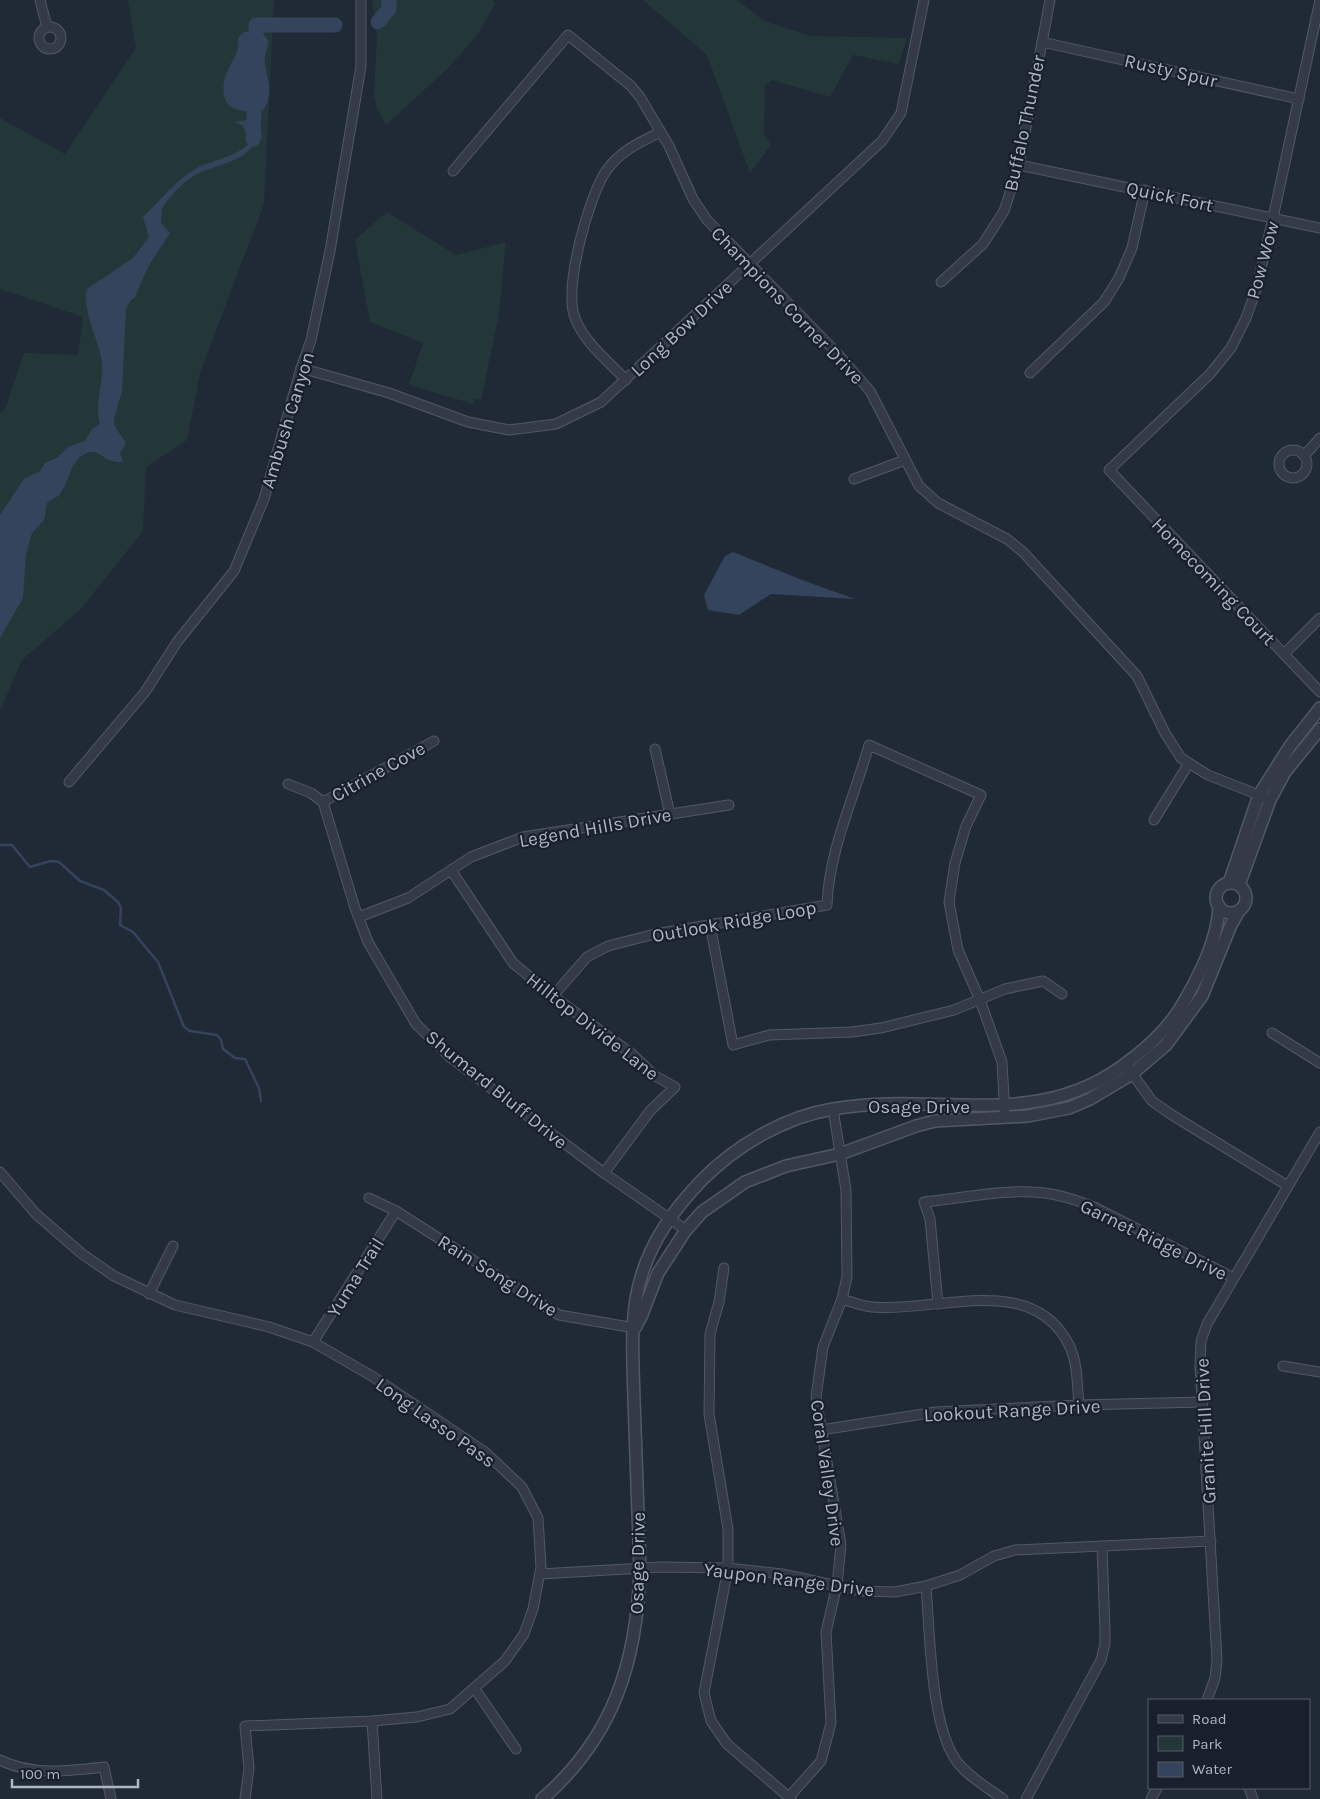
<svg xmlns="http://www.w3.org/2000/svg" width="1320" height="1799" font-family="Karla,sans-serif">
<style>
.green{fill:#233739}
.water{fill:#34445d}
.lines{fill:none;stroke-linecap:round;stroke-linejoin:round}
.stream{stroke:#34445d;stroke-width:2.5}
.river{stroke:#34445d;stroke-width:15}
.minor-casing{stroke:#515965;stroke-width:11}
.tertiary-casing{stroke:#515965;stroke-width:14}
.minor{stroke:#343b47;stroke-width:9}
.tertiary{stroke:#343b47;stroke-width:11}
.labels{text-anchor:middle;stroke-width:4.5;stroke-linejoin:round;paint-order:stroke}
.street-label{font-size:19px;fill:#aeb6c4;stroke:#19202b}
</style>
<rect width="100%" height="100%" fill="#202936"/>
<g class="green">
<path d="M128,0H274L264,204L200,373L187,440L146,467L143,531L80,610L22,660L0,711V414L5,409L24,353L78,355L83,317L0,289V118L65,154L136,48Z"/>
<path d="M372,0H493L495,4L478,34L448,68L386,125L377,109L374,95L377,33Z"/>
<path d="M643,0H737L764,21L811,36L907,38L899,64L853,55L830,97L772,80L765,85L764,134L771,145L750,173L707,55Z"/>
<path d="M387,212L456,255L506,242L499,314L481,400L475,399L473,404L409,385L423,343L370,322L355,240Z"/>
</g>
<g class="water">
<path d="M251,31L262,33L268,40C269,48 263,56 265,63C267,80 274,93 264,109C236,115 216,108 226,74C231,61 240,54 238,38L244,32Z"/>
<path d="M253,119L260,122L262,137L259,143L253,145C242,163 213,165 195,175C182,183 170,196 162,208L161,223L170,233L148,267L135,297L130,301L126,309L122,391L114,419L115,427L126,443L120,453L123,462C104,463 102,451 91,452C70,455 70,482 60,494C57,498 51,499 47,503L44,520L32,533L26,554L23,598L0,638V515L24,479L40,471L45,463L58,457L68,447L85,441L92,429L100,424C94,406 104,382 102,362C99,340 82,311 87,289L133,258L149,237L143,217C161,200 178,177 201,166C213,161 247,153 250,140L243,126L235,122Z"/>
<path d="M733,552L802,580L855,599L771,594L739,615L708,610L704,595L725,556Z"/>
</g>
<g class="lines">
<path class="stream" d="M0,845H12L30,867L51,861L59,862L80,881L104,890L118,902L121,908L120,925L133,932L158,962L184,1027L190,1031L217,1035L221,1040L223,1049L235,1058L245,1059L259,1088L261,1101"/>
<g class="river">
<path d="M378,22L389,9V0"/>
<path d="M256,52V25H335"/>
<path d="M253,139L255,90"/>
</g>
<defs>
<g id="minor">
<path d="M40,0L47,27"/>
<path d="M1320,0L1273,218L1256,290L1246,318L1231,348L1210,374L1109,470L1320,692"/>
<circle cx="50" cy="38" r="11"/>
<path d="M1042,42L1299,99"/>
<path d="M1019,165L1320,228"/>
<path d="M453,171L568,35L631,86L640,97L669,146L693,199L707,220L837,353L870,391L919,486L938,503L1007,539L1023,552L1137,676L1165,733L1181,758L1208,775L1264,797"/>
<path d="M941,282L983,244L1004,211L1019,165L1050,0"/>
<path d="M301,368L389,393L468,422L509,430L556,424L601,402L882,141L901,113L924,0"/>
<path d="M1030,373L1104,302L1119,278L1132,248L1145,190"/>
<path d="M626,380C608,361 582,341 574,315C565,284 588,198 606,171C620,151 640,142 661,132"/>
<circle cx="1293" cy="464" r="14"/>
<path d="M1304,456L1320,438"/>
<path d="M854,479L905,460"/>
<path d="M1284,654L1320,618"/>
<path d="M655,749L670,814"/>
<path d="M69,782L145,692L177,642L234,571L264,499L301,368L311,340L330,251L361,66V0"/>
<path d="M288,784L311,793L323,802L355,908L368,942L416,1024L451,1058L493,1090L604,1173L686,1230"/>
<path d="M323,802L434,741"/>
<path d="M1154,820L1189,763"/>
<path d="M451,870L513,963L553,996L632,1054L655,1076L675,1087L650,1111L604,1173"/>
<path d="M359,917L408,898L471,857L523,837L729,805"/>
<path d="M710,925L733,1045L769,1035L852,1032L881,1028L954,1010L1005,989L1043,981L1062,994"/>
<path d="M553,996L587,957L608,946L655,934L827,905C829,850 854,798 869,745L981,795L966,826L955,863L949,902L958,950L980,1000L1002,1062L1005,1116"/>
<path d="M1272,1033L1320,1063"/>
<path d="M1126,1065L1152,1101L1172,1115L1288,1186"/>
<path d="M0,1172L36,1214L81,1253L114,1276L175,1305L269,1327L313,1342L375,1378L485,1452L522,1487L538,1518L541,1567L533,1609L524,1634L505,1661L450,1709L417,1717L372,1721L245,1726L249,1768L245,1799"/>
<path d="M369,1198L396,1211L559,1315L635,1328"/>
<path d="M724,1268L719,1302L710,1334L709,1414L728,1529V1568L704,1693L711,1721L727,1744L791,1799"/>
<path d="M149,1294L173,1246"/>
<path d="M842,1299C851,1302 862,1306 872,1307C935,1313 1032,1271 1069,1345C1078,1363 1077,1385 1079,1405"/>
<path d="M938,1304L930,1219L924,1202C958,1199 998,1190 1031,1192C1053,1192 1074,1199 1094,1207L1234,1278"/>
<path d="M313,1342L396,1211"/>
<path d="M1283,1366L1320,1372"/>
<path d="M821,1430L936,1412L1079,1405L1203,1402"/>
<path d="M540,1574L661,1567L728,1568L782,1574L861,1591L895,1592L926,1586L960,1575L994,1556L1015,1550L1211,1541"/>
<path d="M926,1586C930,1631 930,1728 958,1763C969,1777 988,1788 1003,1799"/>
<path d="M475,1689L516,1749"/>
<path d="M1207,1700L1215,1678L1217,1660L1200,1366L1201,1341L1207,1324L1320,1132"/>
<path d="M372,1721L377,1799"/>
<path d="M0,1760C31,1776 70,1771 104,1767L111,1799"/>
<path d="M1249,1788L1253,1799"/>
<path d="M789,1797L821,1761L831,1723L826,1632L837,1585L841,1545L816,1397L823,1347L842,1299L847,1277L846,1190L833,1109"/>
<path d="M1026,1799L1101,1660L1105,1644V1631L1102,1547"/>
<path d="M1151,1799L1157,1788"/>
</g>
<g id="tertiary">
<path d="M1229,883L1259,795L1290,746L1320,708"/>
<circle cx="1231" cy="898" r="15"/>
<path d="M1239,885L1270,800L1285,772L1320,729"/>
<path d="M635,1328L641,1317L658,1273L686,1230L702,1212L745,1182L786,1166L840,1154L916,1126L935,1121L1028,1116L1069,1108L1090,1099L1132,1074L1166,1045L1202,996L1231,925L1239,911"/>
<path d="M542,1799C614,1737 637,1661 640,1569C638,1512 636,1456 634,1400C633,1358 629,1314 642,1274C653,1238 675,1208 701,1181C735,1146 784,1117 833,1109C940,1090 1039,1135 1133,1058C1155,1041 1172,1024 1185,1000C1201,972 1218,938 1219,906"/>
</g>
</defs>
<use href="#minor" class="minor-casing"/>
<use href="#tertiary" class="tertiary-casing"/>
<use href="#minor" class="minor"/>
<use href="#tertiary" class="tertiary"/>
</g>
<g class="labels">
<g class="street-label">
<text transform="translate(1171 70) rotate(13)" y="7">Rusty Spur</text>
<text transform="translate(1024 123) rotate(-78)" y="7">Buffalo Thunder</text>
<text transform="translate(1170 196) rotate(12)" y="7">Quick Fort</text>
<text transform="translate(1262 260) rotate(-75)" y="7">Pow Wow</text>
<text transform="translate(788 305) rotate(46)" y="7">Champions Corner Drive</text>
<text transform="translate(681 328) rotate(-43)" y="7">Long Bow Drive</text>
<text transform="translate(287 420) rotate(-73)" y="7">Ambush Canyon</text>
<text transform="translate(1214 581) rotate(46)" y="7">Homecoming Court</text>
<text transform="translate(378 771) rotate(-29)" y="7">Citrine Cove</text>
<text transform="translate(595 827) rotate(-10)" y="7">Legend Hills Drive</text>
<text transform="translate(734 921) rotate(-10)" y="7">Outlook Ridge Loop</text>
<text transform="translate(593 1026) rotate(38)" y="7">Hilltop Divide Lane</text>
<text transform="translate(497 1089) rotate(39)" y="7">Shumard Bluff Drive</text>
<text x="919" y="1113">Osage Drive</text>
<text transform="translate(1154 1239) rotate(26)" y="7">Garnet Ridge Drive</text>
<text transform="translate(498 1275) rotate(32)" y="7">Rain Song Drive</text>
<text transform="translate(355 1277) rotate(-58)" y="7">Yuma Trail</text>
<text transform="translate(1012 1410) rotate(-3)" y="7">Lookout Range Drive</text>
<text transform="translate(436 1422) rotate(35)" y="7">Long Lasso Pass</text>
<text transform="translate(1205 1431) rotate(-93)" y="7">Granite Hill Drive</text>
<text transform="translate(828 1473) rotate(82)" y="7">Coral Valley Drive</text>
<text transform="translate(637 1563) rotate(-89)" y="7">Osage Drive</text>
<text transform="translate(789 1579) rotate(7)" y="7">Yaupon Range Drive</text>
</g>
</g>
<rect x="1148" y="1699" width="162" height="90" fill="#19202b" stroke="#555c68"/>
<rect x="1158" y="1715" width="25" height="8" fill="#343b47" stroke="#555c68"/>
<text x="1192" y="1724" font-size="15" fill="#aeb6c4">Road</text>
<rect x="1158" y="1736" width="25" height="15" fill="#233739" stroke="#555c68"/>
<text x="1192" y="1749" font-size="15" fill="#aeb6c4">Park</text>
<rect x="1158" y="1762" width="25" height="15" fill="#34445d" stroke="#555c68"/>
<text x="1192" y="1774" font-size="15" fill="#aeb6c4">Water</text>
<path d="M12 1779v8h126v-8" fill="none" stroke="#aeb6c4" stroke-width="2.5"/>
<text x="20" y="1779" font-size="15" fill="#aeb6c4" stroke="#19202b" stroke-width="4" paint-order="stroke">100 m</text>
</svg>
